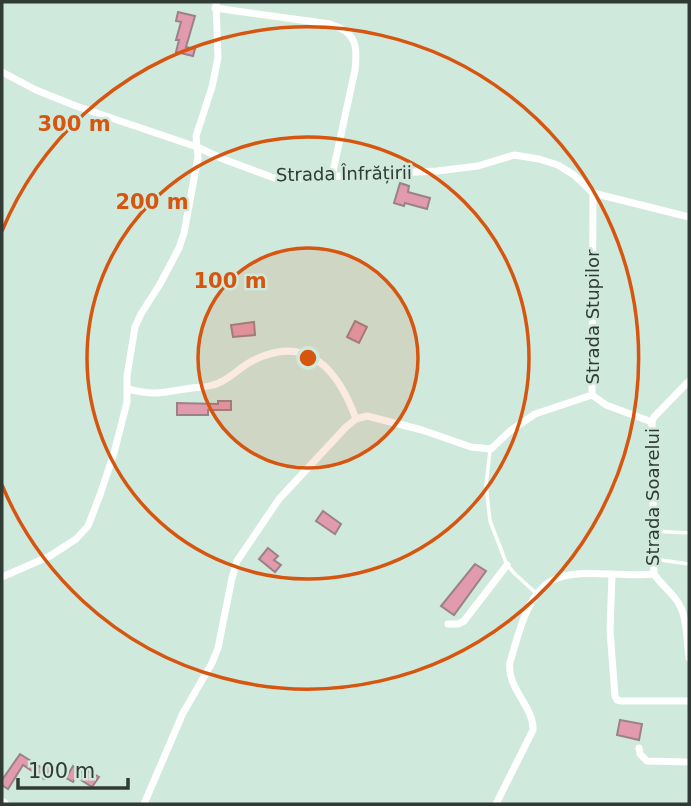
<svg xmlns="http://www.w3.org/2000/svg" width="691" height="806" font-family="'DejaVu Sans',sans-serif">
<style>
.building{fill:#e29aae;stroke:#9a8288;stroke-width:2}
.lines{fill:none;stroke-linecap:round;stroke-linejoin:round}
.lane{stroke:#fff;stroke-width:3.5}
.street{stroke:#fff;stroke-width:7}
.primary{stroke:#fff;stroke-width:10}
.ring{fill:none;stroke:#d65610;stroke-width:3.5}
.labels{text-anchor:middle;stroke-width:5;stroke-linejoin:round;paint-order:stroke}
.street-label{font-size:18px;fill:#313b36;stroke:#d0e9dd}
.centre{fill:#d65610;stroke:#d0e9dd;stroke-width:3.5}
.ring-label{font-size:21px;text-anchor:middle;font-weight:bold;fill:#d65610;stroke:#d0e9dd;stroke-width:5;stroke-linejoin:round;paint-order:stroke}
</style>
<rect width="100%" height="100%" fill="#d0e9dd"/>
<g class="building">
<path d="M178,12L195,16L186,47L195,49L193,56L176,52L179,40H176L181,22L176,21Z"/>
<path d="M400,183L409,186L408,192L430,198L427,209L405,203L404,206L394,203Z"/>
<path d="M355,321L367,327L359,343L347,337Z"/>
<path d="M254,322L255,335L233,337L231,325Z"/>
<path d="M218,401H231V410H208V415H177V403L218,404Z"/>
<path d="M323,511L341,524L335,534L316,521Z"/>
<path d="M268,548L278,556L274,560L281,565L275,572L259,559Z"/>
<path d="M475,564L486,571L454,615L441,606Z"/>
<path d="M620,720L642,724L639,740L617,735Z"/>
<path d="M20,754L42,768L45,764L51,768L44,779L23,765L8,789L2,785V780Z"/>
<path d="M73,766L86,775L89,771L99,777L92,787L76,777L73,782L66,778Z"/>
</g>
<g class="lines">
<g class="lane">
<path d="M490,451L486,485L490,521L507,565L515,574L537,594"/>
<path d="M653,531L689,533"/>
<path d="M653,559L689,564"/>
</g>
<g class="street">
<path d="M215,8L330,24C356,32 358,45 355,70L332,176"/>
<path d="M2,72L36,90L76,106L197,147L223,159L274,178H302L437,171L478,166L514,155L539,159L558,165L574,175L593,193L689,217"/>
<path d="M689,381L654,417L652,422L654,574C661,585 673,593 679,604C687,617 687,642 689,658"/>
<path d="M128,389C136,391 146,393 154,393C165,393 176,390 186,389C195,387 204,388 213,385C229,381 239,367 254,360C309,333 339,372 356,419"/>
<path d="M592,395L593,193"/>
<path d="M592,395L606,405L652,422"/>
<path d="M612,574L610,631L615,696L617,700L622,701H689"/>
<path d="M2,577L50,556L76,539L88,526L100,495L114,453L127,402V376L135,327L141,314L160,284L179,248L184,233L198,157L196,136L212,87L218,58L216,2"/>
<path d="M448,624H458L464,621L507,565"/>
<path d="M639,748L640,754L647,761L689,762"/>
<path d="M144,804L183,713L212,663L218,648L232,578L237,561L279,499L346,427L356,419L367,416L422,430L471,447L491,449L510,431L535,414L592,395"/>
<path d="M496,804L533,730C534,706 506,688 510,662C518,637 526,595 551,581C567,572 592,573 610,574C625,574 638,576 654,574"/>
</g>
<path class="primary" d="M2,803L4,804"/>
</g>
<circle cx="308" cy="358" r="110" fill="#d65610" fill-opacity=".12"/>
<g class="ring">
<circle cx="308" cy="358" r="110"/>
<circle cx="308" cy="358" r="221"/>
<path d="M2 231A331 331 0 1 1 2 485"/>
</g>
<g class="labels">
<g class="street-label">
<text transform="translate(344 174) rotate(-1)" y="6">Strada Înfrățirii</text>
<text transform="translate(593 317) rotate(-90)" y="6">Strada Stupilor</text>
<text transform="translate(653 497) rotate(-90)" y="6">Strada Soarelui</text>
</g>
</g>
<circle cx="308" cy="358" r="10" class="centre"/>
<g class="ring-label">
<text x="74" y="131">300 m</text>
<text x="152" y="209">200 m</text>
<text x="230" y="288">100 m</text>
</g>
<rect width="691" height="806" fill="none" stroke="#313b36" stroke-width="7"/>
<path d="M18 778v10h110v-10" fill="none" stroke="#313b36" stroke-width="3.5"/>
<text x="28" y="778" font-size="21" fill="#313b36" stroke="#d0e9dd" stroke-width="5" paint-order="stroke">100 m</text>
</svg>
